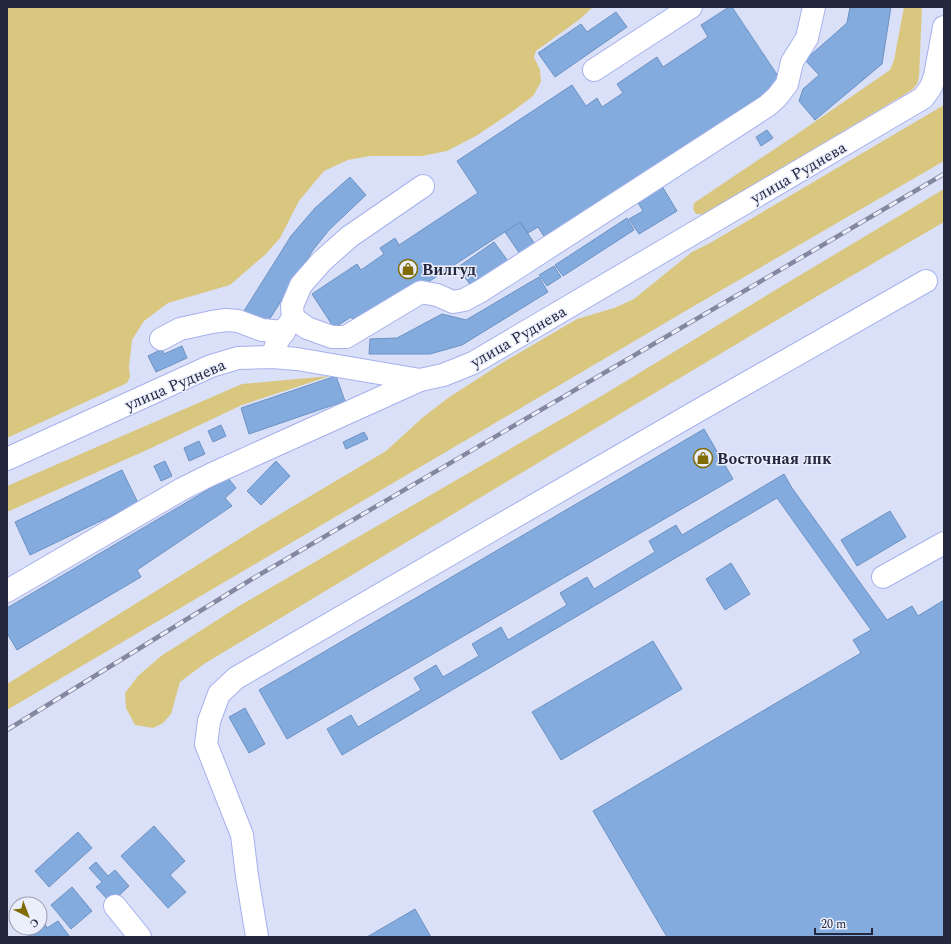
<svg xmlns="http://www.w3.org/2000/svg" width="951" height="944" font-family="Spectral,serif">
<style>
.green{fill:#dac77f}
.building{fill:#84abdd;stroke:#6c92c3}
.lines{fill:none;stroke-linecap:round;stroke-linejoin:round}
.minor-casing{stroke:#a6b1ec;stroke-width:24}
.minor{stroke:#fff;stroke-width:22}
.rail-casing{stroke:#8388a0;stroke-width:4.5}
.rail{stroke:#ebeefb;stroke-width:3;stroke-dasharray:9;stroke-linecap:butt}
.labels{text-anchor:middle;stroke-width:3;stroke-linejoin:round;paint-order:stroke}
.street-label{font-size:16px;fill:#24283f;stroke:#ebeefb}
.poi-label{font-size:16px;font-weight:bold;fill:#24283f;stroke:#ebeefb;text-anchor:start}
</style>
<rect width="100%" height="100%" fill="#dbe0f9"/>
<g class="green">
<path d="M7,7H593L580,19L536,51L534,57L540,70L541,82L533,96L512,112L476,136L447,151L422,156H370L348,160L324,171L299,201L280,238L266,254L230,285L168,303L144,321L132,340L129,366L130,377L127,383L7,438Z"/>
<path d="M904,7H922L919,77L917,84L912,90L708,212L703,214H696L693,209L694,203L797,134L890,70L894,60Z"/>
<path d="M944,105V161L694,306L7,710V684L260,526L386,451L422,418L448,398L502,363L577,319L614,308L634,299L692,252L710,243Z"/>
<path d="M944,189V222C696,366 451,516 204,664L180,682L171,714L163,723L153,728L135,725L126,708L125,693L138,676L161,656L239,606L603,395L782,286Z"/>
<path d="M330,376L242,405L147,450L7,512V486L242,384Z"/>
</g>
<g class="building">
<path d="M729,7H732L782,82L545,238L538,227L528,233L520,222L390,307L355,322L351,317L334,328L312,294L357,264L361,270L384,254L380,248L395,238L399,245L478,193L457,161L572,85L586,106L597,98L602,107L623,93L617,84L657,57L663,67L708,37L701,25Z"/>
<path d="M850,7H891L882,64L815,120L799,101L803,89L819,75L805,60L847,23Z"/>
<path d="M616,12L627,27L555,77L538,53L581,24L587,32Z"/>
<path d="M767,130L773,138L761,146L756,137Z"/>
<path d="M350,177L366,195L329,230L313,250L266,325L244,311L291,236L315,208Z"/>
<path d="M662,186L677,211L639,234L629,219L643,211L637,201Z"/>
<path d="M627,218L634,230L563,276L555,265Z"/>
<path d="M520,222L537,247L522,257L505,232Z"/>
<path d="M494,242L508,261L471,286L458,267Z"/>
<path d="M554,266L561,277L547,286L539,275Z"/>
<path d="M539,277L548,292L462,345L430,354H369L370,339L397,338L442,314L466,320Z"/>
<path d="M182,346L187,358L156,372L148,356L162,349L164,354Z"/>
<path d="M336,376L345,401L249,434L241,408Z"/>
<path d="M221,425L226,436L213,442L208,431Z"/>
<path d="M704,429L733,479L287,739L259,690Z"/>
<path d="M364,432L368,439L346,449L343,442Z"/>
<path d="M199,441L205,454L189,461L184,448Z"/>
<path d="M165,461L172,476L161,481L154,466Z"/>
<path d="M276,461L290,476L261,505L247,491Z"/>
<path d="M122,470L138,503L30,555L15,522Z"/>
<path d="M784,474L792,488L887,620L912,606L918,616L944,600V937H667L593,811L861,653L853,640L871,630L777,498L342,755L327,729L351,715L358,727L421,690L414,678L436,665L443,677L479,656L472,644L501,627L508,640L567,605L560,593L587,577L594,589L655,552L649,541L676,525L682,535Z"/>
<path d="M228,478L236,488L225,498L232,506L137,570L141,577L17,650L7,633V608Z"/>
<path d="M890,511L906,537L857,566L841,540Z"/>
<path d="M731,563L750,594L725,610L706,579Z"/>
<path d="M653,641L682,689L561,760L532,712Z"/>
<path d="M245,708L265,744L249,753L229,717Z"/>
<path d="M154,826L185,861L170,875L186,892L168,908L121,856Z"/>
<path d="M78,832L92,848L49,887L35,871Z"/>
<path d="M96,862L108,876L115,870L129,886L111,903L96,887L102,882L89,868Z"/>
<path d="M72,887L92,911L71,929L51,905Z"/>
<path d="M415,909L431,937H367Z"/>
<path d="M58,921L70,937H27L45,924L47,928Z"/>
</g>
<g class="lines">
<defs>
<g id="minor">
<path d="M594,70L691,7"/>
<path d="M293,318L307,328L332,337H346L421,292L437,295L453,302L464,300L481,291L767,106L777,97L787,84L792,62L807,38L814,7"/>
<path d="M161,339L180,329L212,322L226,320L238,321L262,330L284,332"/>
<path d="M272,357L278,340L293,318L292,306L301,285L322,261L349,237L423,186"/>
<path d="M7,459L211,366L238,358L272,357L297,359L420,380L443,375L473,363L923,98L931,87L935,76L944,27"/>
<path d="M883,577L944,543"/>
<path d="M7,591L182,489L212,474L420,380"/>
<path d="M115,906L140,937"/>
<path d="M257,937L247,876L242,835L206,744L209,721L219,694L236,678L694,413L926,281"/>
</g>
</defs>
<use href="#minor" class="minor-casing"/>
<use href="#minor" class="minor"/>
<defs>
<path id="rail" d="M7,730L252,579L944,174"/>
</defs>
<use href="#rail" class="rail-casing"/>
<use href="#rail" class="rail"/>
</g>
<defs>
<symbol id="shop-ring" viewBox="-11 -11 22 22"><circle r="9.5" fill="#ebeefb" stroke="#806b04" stroke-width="1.5"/><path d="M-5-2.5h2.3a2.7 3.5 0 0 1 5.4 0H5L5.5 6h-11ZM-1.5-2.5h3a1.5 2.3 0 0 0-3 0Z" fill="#806b04"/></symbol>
</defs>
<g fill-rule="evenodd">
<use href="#shop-ring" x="397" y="258" width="22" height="22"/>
<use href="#shop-ring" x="692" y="447" width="22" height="22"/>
</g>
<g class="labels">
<g class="street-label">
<text transform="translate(798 172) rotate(-30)" y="6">улица Руднева</text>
<text transform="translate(518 336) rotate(-30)" y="6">улица Руднева</text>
<text transform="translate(175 384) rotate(-23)" y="6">улица Руднева</text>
</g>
<g class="poi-label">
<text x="422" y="275">Вилгуд</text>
<text x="717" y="464">Восточная лпк</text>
</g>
</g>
<rect width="951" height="944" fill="none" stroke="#24283f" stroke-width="16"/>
<g transform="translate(28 916) rotate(138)"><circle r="19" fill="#ebeefb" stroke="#9b9fb0"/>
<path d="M0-3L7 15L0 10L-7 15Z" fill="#806b04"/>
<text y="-6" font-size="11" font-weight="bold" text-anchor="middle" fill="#24283f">С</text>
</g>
<path d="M815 928v6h57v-6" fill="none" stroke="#24283f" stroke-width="2"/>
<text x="821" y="928" font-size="12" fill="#24283f" stroke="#ebeefb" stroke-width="3" paint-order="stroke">20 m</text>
</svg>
